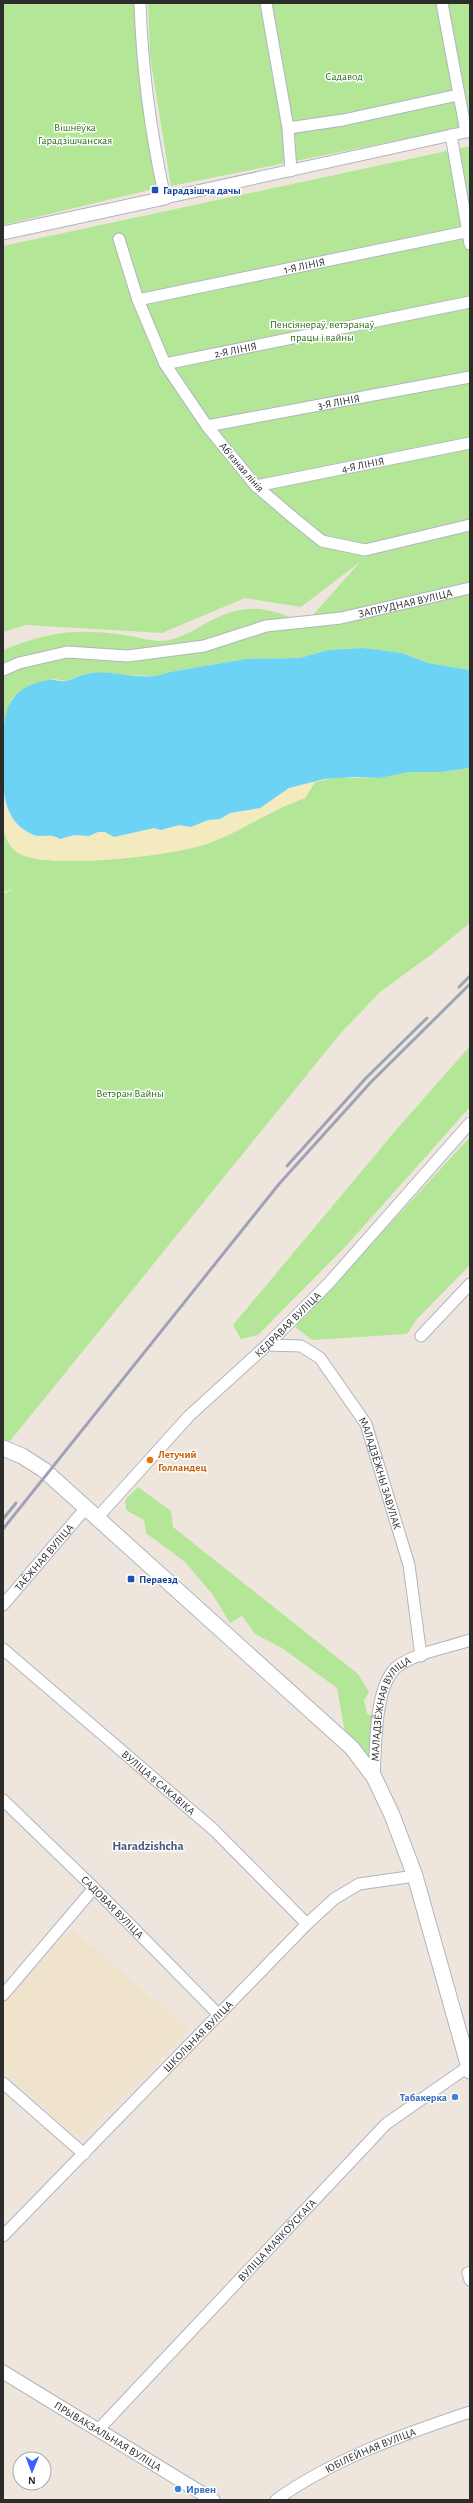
<svg xmlns="http://www.w3.org/2000/svg" width="473" height="2503" font-family="'Alegreya Sans',sans-serif">
<style>
.education{fill:#f0e3cc}
.green{fill:#b4e698}
.sand{fill:#f4eabf}
.water{fill:#6cd3f4}
.lines{fill:none;stroke-linecap:round;stroke-linejoin:round}
.minor-casing{stroke:#b1b4c0;stroke-width:13}
.tertiary-casing{stroke:#b1b4c0;stroke-width:15}
.secondary-casing{stroke:#b1b4c0;stroke-width:17}
.minor{stroke:#fff;stroke-width:11}
.tertiary{stroke:#fff;stroke-width:13}
.secondary{stroke:#fff;stroke-width:15}
.rail{stroke:#9fa3b7;stroke-width:3}
.transit-dot{fill:#1a4fb4;stroke:#fff;stroke-width:1.5}
.food-dot{fill:#e8710a;stroke:#fff;stroke-width:1.5}
.shop-dot{fill:#3f7fe0;stroke:#fff;stroke-width:1.5}
.labels{text-anchor:middle;stroke-width:3;stroke-linejoin:round;paint-order:stroke}
.park-label{font-size:11px;fill:#2b6d17;stroke:#fff}
.transit-label{font-size:11px;font-weight:bold;fill:#164399;stroke:#fff;text-anchor:start}
.street-label{font-size:11px;fill:#2c2c2c;stroke:#fff}
.food-label{font-size:11px;font-weight:bold;fill:#c56008;stroke:#fff;text-anchor:start}
.shop-label{font-size:11px;font-weight:bold;fill:#366cbe;stroke:#fff;text-anchor:end}
.quarter-label{font-size:13px;font-weight:bold;fill:#49547f;stroke:#fff}
</style>
<rect width="100%" height="100%" fill="#eee6dd"/>
<path class="education" d="M72,1929L189,2030L80,2139L3,2072V2004Z"/>
<g class="green">
<path d="M3,3H136L158,175L154,189L3,225Z"/>
<path d="M148,3H470V126L171,186L150,56Z"/>
<path d="M470,146V670L428,663L402,653L363,648L328,650L300,658L246,659L170,672L159,676L121,675L110,673L85,674L65,681L55,679L33,684L12,698L3,727V650C46,632 78,628 124,635C139,637 154,643 169,640C184,637 197,628 210,621C247,602 269,607 305,624L360,562L301,607L245,598L162,633L26,625L3,632V246Z"/>
<path d="M470,768V923L432,954L380,992L340,1034L10,1441L3,1440V894L15,888L3,892V828C7,839 11,849 22,855C53,869 176,856 209,843C242,831 271,810 305,798L315,782L334,778H380L409,772H440Z"/>
<path d="M470,1046V1107L346,1246L258,1335L241,1339L233,1325L396,1130Z"/>
<path d="M470,1137V1265L417,1319L407,1334L312,1340L295,1327Z"/>
<path d="M138,1487L171,1511L173,1527L358,1674L369,1692L364,1700L367,1714L373,1716L369,1758L345,1733L337,1688L282,1648L255,1634L242,1616L230,1623L213,1595L185,1562L146,1533L144,1520L126,1510L125,1500Z"/>
</g>
<path class="sand" d="M315,782L305,798C271,809 242,831 209,843C178,855 37,873 13,849C1,836 3,819 3,803L16,826L36,836L52,835L60,839L105,832L114,837L154,828L161,830L179,825L191,827L208,820L220,819L230,813L249,811L289,788Z"/>
<path class="water" d="M363,648L402,653L428,663L470,670V768L440,772H409L380,778L355,777L324,779L289,788L260,808L230,813L220,819L208,820L191,827L179,825L161,830L154,828L114,837L105,832H98L89,836L74,835L60,839C50,833 42,838 34,835C0,821 3,786 3,752C3,714 5,688 48,680C54,679 60,682 66,681C72,680 77,676 83,675C90,672 102,672 110,673C131,675 150,680 170,672L246,659L300,658L328,650Z"/>
<g class="lines">
<defs>
<g id="minor">
<path d="M140,3C142,67 151,135 165,198L470,131"/>
<path d="M266,3L288,128L291,171"/>
<path d="M442,3L466,132"/>
<path d="M288,128L343,120L458,95"/>
<path d="M451,135L470,244"/>
<path d="M119,239L138,300L165,364L207,426L256,486L296,520L322,541L365,550L470,525"/>
<path id="s1" d="M138,300L470,231"/>
<path id="s2" d="M165,364L470,302"/>
<path id="s3" d="M207,426L470,377"/>
<path id="s4" d="M256,486L470,443"/>
<path id="s5" d="M3,670L19,663L67,652L128,656L204,646L266,626L341,618L470,588"/>
<path d="M421,1336L470,1284"/>
<path id="s6" d="M267,1345L301,1346L320,1358L366,1424L409,1565L421,1656"/>
<path id="s7" d="M97,1518L189,1416L267,1345L328,1284L470,1123"/>
<path id="s8" d="M3,1605L85,1509"/>
<path id="s9" d="M3,1649L214,1830L307,1924"/>
<path id="s10" d="M374,1777C376,1748 374,1684 398,1666C418,1652 447,1648 470,1640"/>
<path id="s11" d="M3,1800L94,1888L219,2015"/>
<path d="M3,1995L94,1888"/>
<path d="M3,2083L84,2154"/>
<path id="s12" d="M3,2236L307,1924L334,1899L359,1884L415,1876"/>
<path d="M470,2272L468,2273L470,2280"/>
<path id="s13" d="M98,2430L386,2124L469,2066"/>
<path id="s14" d="M276,2500C333,2459 404,2434 470,2412"/>
</g>
<g id="tertiary">
<path d="M3,233L165,198"/>
<path id="s15" d="M3,2372L213,2500"/>
</g>
<path id="secondary" d="M3,1448L22,1456L44,1470L352,1748L374,1777L392,1815L415,1876L470,2071"/>
</defs>
<use href="#minor" class="minor-casing"/>
<use href="#tertiary" class="tertiary-casing"/>
<use href="#secondary" class="secondary-casing"/>
<use href="#minor" class="minor"/>
<use href="#tertiary" class="tertiary"/>
<use href="#secondary" class="secondary"/>
<g class="rail">
<path d="M459,987L470,976"/>
<path d="M287,1166L366,1078L427,1018"/>
<path d="M3,1519L16,1503"/>
<path d="M3,1529L279,1184L371,1082L470,984"/>
</g>
</g>
<g class="transit-dot">
<rect x="151" y="186" width="8" height="8" rx="2"/>
<rect x="127" y="1575" width="8" height="8" rx="2"/>
</g>
<circle class="food-dot" cx="150" cy="1460" r="4"/>
<g class="shop-dot">
<circle cx="455" cy="2097" r="4"/>
<circle cx="178" cy="2489" r="4"/>
</g>
<g class="labels">
<g class="park-label">
<text x="344" y="80">Садавод</text>
<text x="75" y="131">Вішнёўка<tspan x="75" dy="13">Гарадзішчанская</tspan></text>
<text x="322" y="328">Пенсіянераў, ветэранаў<tspan x="322" dy="13">працы і вайны</tspan></text>
<text x="130" y="1097">Ветэран Вайны</text>
</g>
<g class="transit-label">
<text x="163" y="194">Гарадзішча дачы</text>
<text x="139" y="1583">Пераезд</text>
</g>
<g class="street-label">
<text dy="4" stroke="none"><textPath href="#s1" startOffset="170">1-Я ЛІНІЯ</textPath></text>
<text dy="4" stroke="none"><textPath href="#s2" startOffset="72">2-Я ЛІНІЯ</textPath></text>
<text dy="4" stroke="none"><textPath href="#s3" startOffset="134">3-Я ЛІНІЯ</textPath></text>
<text dy="4" stroke="none"><textPath href="#s4" startOffset="109">4-Я ЛІНІЯ</textPath></text>
<text transform="translate(242 467) rotate(49)" y="4">Абʼязная лінія</text>
<text dy="4" stroke="none"><textPath href="#s5" startOffset="411">ЗАПРУДНАЯ ВУЛІЦА</textPath></text>
<text dy="4" stroke="none"><textPath href="#s7" startOffset="272">КЕДРАВАЯ ВУЛІЦА</textPath></text>
<text dy="4" stroke="none"><textPath href="#s6" startOffset="188">МАЛАДЗЁЖНЫ ЗАВУЛАК</textPath></text>
<text dy="4" stroke="none"><textPath href="#s8" startOffset="63">ТАЁЖНАЯ ВУЛІЦА</textPath></text>
<text dy="4" stroke="none"><textPath href="#s10" startOffset="73">МАЛАДЗЁЖНАЯ ВУЛІЦА</textPath></text>
<text dy="4" stroke="none"><textPath href="#s9" startOffset="205">ВУЛІЦА 8 САКАВІКА</textPath></text>
<text dy="4" stroke="none"><textPath href="#s11" startOffset="153">САДОВАЯ ВУЛІЦА</textPath></text>
<text dy="4" stroke="none"><textPath href="#s12" startOffset="279">ШКОЛЬНАЯ ВУЛІЦА</textPath></text>
<text dy="4" stroke="none"><textPath href="#s13" startOffset="261">ВУЛІЦА МАЯКОЎСКАГА</textPath></text>
<text dy="4" stroke="none"><textPath href="#s15" startOffset="123">ПРЫВАКЗАЛЬНАЯ ВУЛІЦА</textPath></text>
<text dy="4" stroke="none"><textPath href="#s14" startOffset="107">ЮБІЛЕЙНАЯ ВУЛІЦА</textPath></text>
</g>
<g class="food-label">
<text x="158" y="1458">Летучий<tspan x="158" dy="13">Голландец</tspan></text>
</g>
<g class="shop-label">
<text x="447" y="2101">Табакерка</text>
<text x="186" y="2493" text-anchor="start">Ирвен</text>
</g>
<g class="quarter-label">
<text x="148" y="1850">Haradzishcha</text>
</g>
</g>
<rect width="473" height="2503" fill="none" stroke="#2c2c2c" stroke-width="8"/>
<g transform="translate(32 2471) rotate(181)"><circle r="19" fill="#ffffff" stroke="#ababab"/>
<path d="M0-3L7 15L0 10L-7 15Z" fill="#3963ff"/>
<text y="-6" font-size="11" font-weight="bold" text-anchor="middle" fill="#2c2c2c">N</text>
</g>
</svg>
